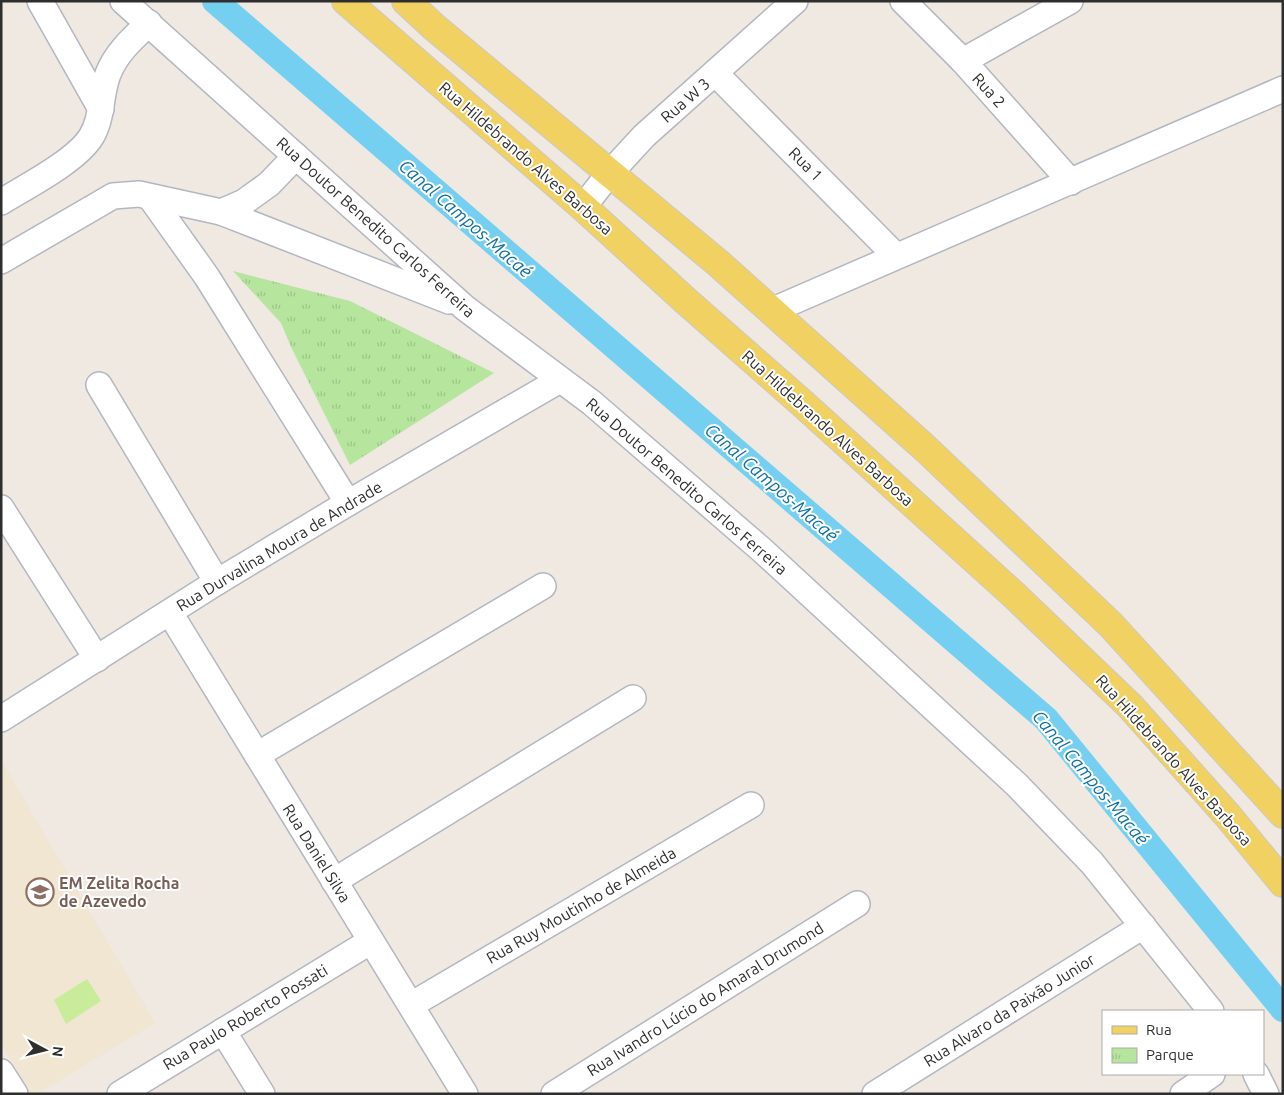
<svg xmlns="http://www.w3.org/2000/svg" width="1284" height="1095" font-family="Ubuntu,sans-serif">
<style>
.education{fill:#f0e6d1}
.park{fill:url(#park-tufts)}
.pitch{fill:#c9ec9a}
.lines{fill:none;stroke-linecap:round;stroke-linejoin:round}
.canal{stroke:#75cff0;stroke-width:26}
.minor-casing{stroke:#b4b7c1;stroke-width:28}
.major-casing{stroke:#c9c9c9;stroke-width:30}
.minor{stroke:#fff;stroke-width:25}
.major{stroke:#f2d163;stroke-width:28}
.labels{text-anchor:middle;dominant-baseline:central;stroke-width:4;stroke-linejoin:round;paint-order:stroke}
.street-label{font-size:16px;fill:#2e2e2e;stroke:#fff}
.education-label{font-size:16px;font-weight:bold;fill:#785e54;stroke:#fff;text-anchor:start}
.water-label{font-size:18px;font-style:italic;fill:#0d6fa3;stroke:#fff}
</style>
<defs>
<pattern id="park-tufts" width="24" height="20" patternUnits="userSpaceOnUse" patternTransform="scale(1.25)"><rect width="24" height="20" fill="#b6e59e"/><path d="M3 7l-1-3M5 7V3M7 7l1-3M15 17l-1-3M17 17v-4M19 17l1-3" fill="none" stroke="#9dc588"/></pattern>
</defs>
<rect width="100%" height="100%" fill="#efe9e1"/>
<polygon class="education" points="1,760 155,1023 37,1094 31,1094 1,1043"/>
<polygon class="park" points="233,271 350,301 494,373 350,465 291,347 281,323"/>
<polygon class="pitch" points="87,979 101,1001 66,1024 54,1000"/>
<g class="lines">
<polyline class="canal" points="215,1 1046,719 1283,1009"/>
<g class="minor-casing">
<g id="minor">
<polyline points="40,1 101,109"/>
<polyline points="123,1 465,308 592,403 763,551 1017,785 1092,863 1211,1011"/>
<polyline points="903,1 963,61 1071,182"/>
<polyline points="963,61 1070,1"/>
<polyline points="715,73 896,256"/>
<polyline points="150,197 207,277 348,503"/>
<path d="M1 202C27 186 76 161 91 137 103 118 100 94 108 74 116 53 133 38 149 23"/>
<polyline points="583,207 609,174 644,136 795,1"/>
<polyline points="221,212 449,301"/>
<polyline points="1,261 113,196 139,194 221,212 244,202 269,184 296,156"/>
<polyline points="771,311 1283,89"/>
<polyline points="99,385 217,582"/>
<polyline points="1,508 97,659"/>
<polyline points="170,613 465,1094"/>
<polyline points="1,719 217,582 348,503 560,380"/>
<polyline points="257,755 543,586"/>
<polyline points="334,881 633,698"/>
<polyline points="411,1005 751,805"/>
<polyline points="223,1031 262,1094"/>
<polyline points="1,1072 15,1094"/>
<polyline points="1256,1074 1266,1094"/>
<polyline points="120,1094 371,941"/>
<polyline points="554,1094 857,904"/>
<polyline points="875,1094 1143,926"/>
<polyline points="1183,1094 1212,1074"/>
</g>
</g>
<g class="major-casing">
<g id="major">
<polyline points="346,1 583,207 687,302 802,403 1014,595 1130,706 1228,816 1283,883"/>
<polyline points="406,1 434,27 718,263 926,449 1111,625 1283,814"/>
</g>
</g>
<use href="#minor" class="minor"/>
<use href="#major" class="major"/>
</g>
<defs>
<g id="school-ring" transform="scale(1.4375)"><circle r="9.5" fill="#fff" stroke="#8d6e63" stroke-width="1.5"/><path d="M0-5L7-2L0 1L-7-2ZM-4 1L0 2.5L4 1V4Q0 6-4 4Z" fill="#8d6e63"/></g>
</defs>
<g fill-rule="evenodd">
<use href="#school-ring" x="40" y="892"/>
</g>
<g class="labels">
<g class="street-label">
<text transform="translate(989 90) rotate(48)">Rua 2</text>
<text transform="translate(685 100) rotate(-41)">Rua W 3</text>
<text transform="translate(526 158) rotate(41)">Rua Hildebrando Alves Barbosa</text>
<text transform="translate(806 164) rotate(45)">Rua 1</text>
<text transform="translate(376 227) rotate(42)">Rua Doutor Benedito Carlos Ferreira</text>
<text transform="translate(828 428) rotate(42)">Rua Hildebrando Alves Barbosa</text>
<text transform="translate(687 486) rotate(41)">Rua Doutor Benedito Carlos Ferreira</text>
<text transform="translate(279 546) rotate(-31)">Rua Durvalina Moura de Andrade</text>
<text transform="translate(1174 760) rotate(48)">Rua Hildebrando Alves Barbosa</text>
<text transform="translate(317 853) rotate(58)">Rua Daniel Silva</text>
<text transform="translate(581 905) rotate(-30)">Rua Ruy Moutinho de Almeida</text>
<text transform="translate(705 999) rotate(-32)">Rua Ivandro Lúcio do Amaral Drumond</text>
<text transform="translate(1009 1010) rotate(-32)">Rua Alvaro da Paixão Junior</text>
<text transform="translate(245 1017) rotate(-31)">Rua Paulo Roberto Possati</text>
</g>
<g class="education-label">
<text x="59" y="883">EM Zelita Rocha<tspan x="59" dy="18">de Azevedo</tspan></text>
</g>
<g class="water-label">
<text transform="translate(466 218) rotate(41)">Canal Campos-Macaé</text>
<text transform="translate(772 482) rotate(41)">Canal Campos-Macaé</text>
<text transform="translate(1091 777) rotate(50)">Canal Campos-Macaé</text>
</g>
</g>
<rect width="1284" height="1095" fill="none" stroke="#2e2e2e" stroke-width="5"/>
<rect x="1102" y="1010" width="162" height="65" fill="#ffffff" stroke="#ababab"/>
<rect x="1112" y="1026" width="25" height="8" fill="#f2d163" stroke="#ababab"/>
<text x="1146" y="1035" font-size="15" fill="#2e2e2e">Rua</text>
<rect x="1112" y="1048" width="25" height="15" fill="url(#park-tufts)" stroke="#ababab"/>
<text x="1146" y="1060" font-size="15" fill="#2e2e2e">Parque</text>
<g transform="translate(45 1050) rotate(97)" stroke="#ffffff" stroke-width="4" paint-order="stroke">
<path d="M0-4L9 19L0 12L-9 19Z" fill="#2e2e2e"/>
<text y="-8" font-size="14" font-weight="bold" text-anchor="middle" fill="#2e2e2e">N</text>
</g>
</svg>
